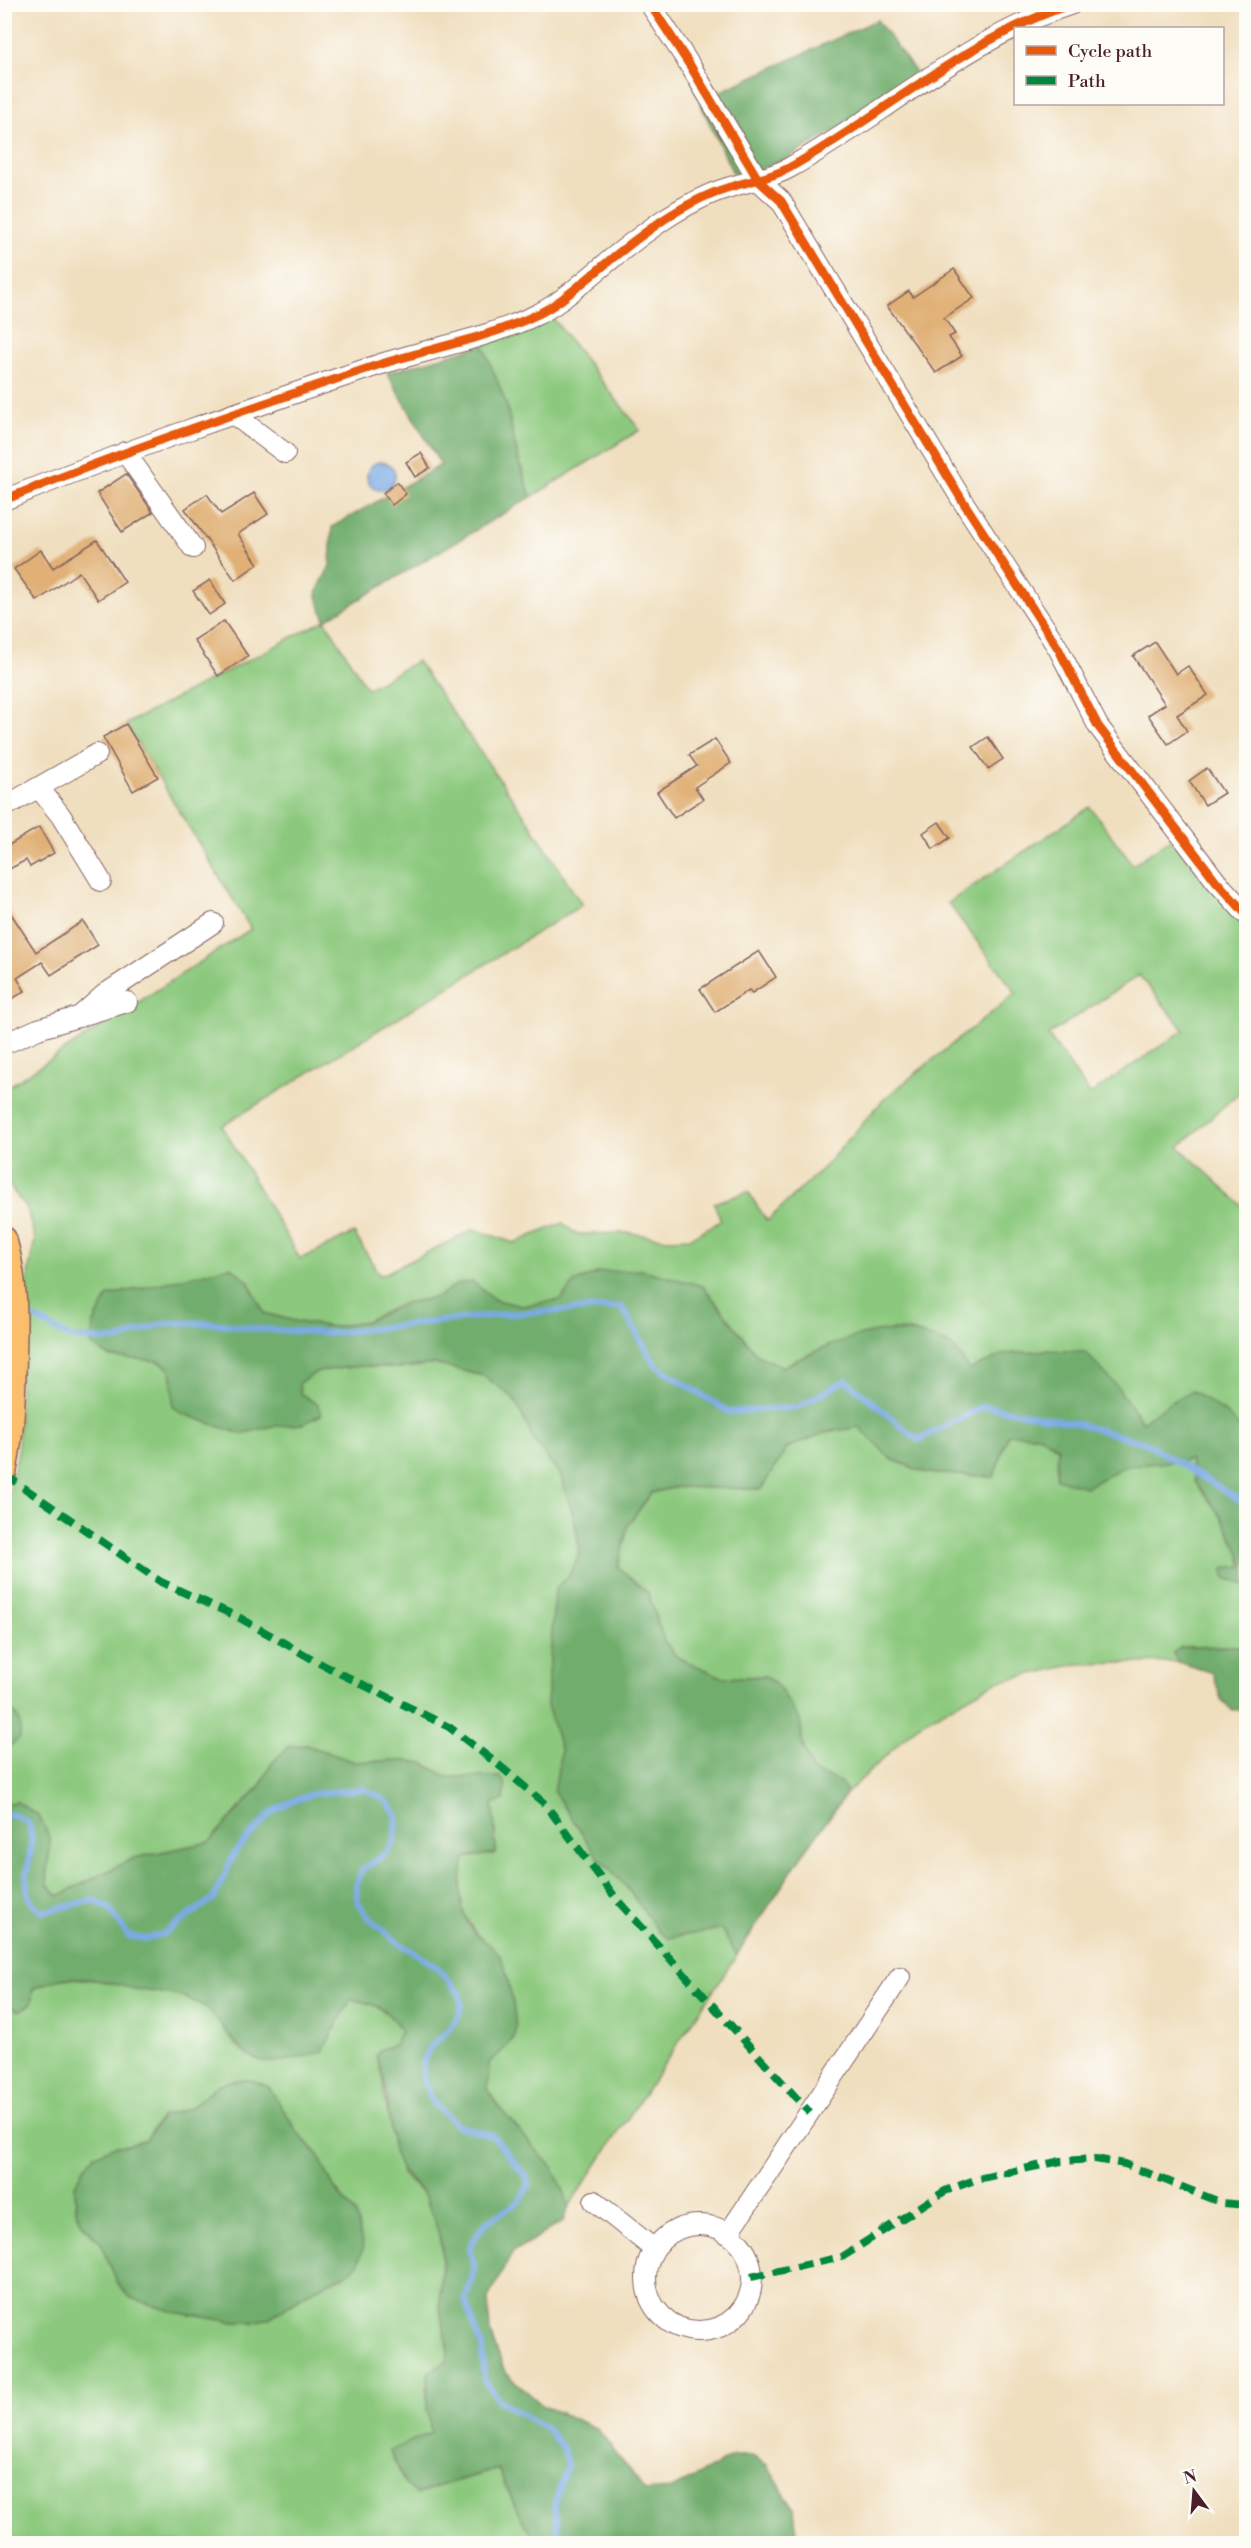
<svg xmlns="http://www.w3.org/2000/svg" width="1251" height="2548" font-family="'Libre Bodoni',serif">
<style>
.green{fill:#8cc97e;stroke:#6b7454;stroke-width:1.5;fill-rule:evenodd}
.forest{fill:#71ad6d;stroke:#5e664c;stroke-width:1.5}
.water{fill:#7baae4;stroke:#626488;stroke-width:1.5}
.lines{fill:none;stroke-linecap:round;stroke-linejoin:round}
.stream{stroke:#7baae4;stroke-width:6}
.building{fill:#e0b076}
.minor-casing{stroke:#84625f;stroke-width:22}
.major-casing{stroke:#84625f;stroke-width:27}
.minor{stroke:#fff;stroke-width:20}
.major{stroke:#fabe6d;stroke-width:24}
.quiet{stroke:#00873e;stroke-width:8;stroke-dasharray:15 8;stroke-linecap:butt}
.cycleway-casing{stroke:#fdfcf7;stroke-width:13}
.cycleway{stroke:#e8590c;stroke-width:9}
</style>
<rect width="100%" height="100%" fill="#fdfcf7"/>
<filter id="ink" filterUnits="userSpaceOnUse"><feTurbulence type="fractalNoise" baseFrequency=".0167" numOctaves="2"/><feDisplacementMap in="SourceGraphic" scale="12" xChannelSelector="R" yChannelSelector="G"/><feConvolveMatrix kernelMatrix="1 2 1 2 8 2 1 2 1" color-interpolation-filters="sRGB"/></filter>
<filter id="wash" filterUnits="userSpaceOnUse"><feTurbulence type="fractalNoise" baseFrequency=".008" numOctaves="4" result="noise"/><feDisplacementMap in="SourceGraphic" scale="24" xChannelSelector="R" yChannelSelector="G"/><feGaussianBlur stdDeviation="1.35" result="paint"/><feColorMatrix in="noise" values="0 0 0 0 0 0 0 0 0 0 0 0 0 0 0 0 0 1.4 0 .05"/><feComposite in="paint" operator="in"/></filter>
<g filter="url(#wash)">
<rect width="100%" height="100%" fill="#f0dfbf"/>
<g class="green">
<polygon points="551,316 640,430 531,497 483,345"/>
<path d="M325 620 367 689 417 661 529 822 582 905 222 1126 300 1259 354 1233 380 1276 474 1229 514 1243 563 1223 576 1234 630 1233 668 1239 690 1238 721 1221 714 1203 748 1192 767 1221 826 1165 885 1098 1016 993 948 903 1090 807 1133 865 1175 836 1246 923V1088L1245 1087 1179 1147 1246 1209V1442L1244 1436 1171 1402 1142 1422 1115 1384 1005 1354 970 1371C955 1360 941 1344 925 1336 888 1316 816 1351 782 1367L757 1355 703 1286 574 1283 560 1300 521 1306 493 1299 473 1282 457 1284 438 1297 405 1303 366 1321 334 1327 298 1322 264 1313 248 1281 231 1267 108 1296 94 1323 110 1357C128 1359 168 1353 172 1377 174 1386 173 1396 173 1406L181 1413 241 1434 272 1426 303 1424 318 1405 300 1393 299 1383 318 1371 362 1366 402 1368 435 1364 484 1376 511 1396 517 1404 534 1441 560 1474 574 1517 579 1547 578 1557 569 1575 555 1589 547 1704 561 1751 555 1792 598 1857 627 1887 668 1938 721 1929 737 1955 569 2206 562 2186 497 2105 488 2090V2064L514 2038 500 1955 474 1931 462 1909 459 1883 465 1858 496 1853 493 1803 504 1800 505 1783 500 1777H447L423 1763 399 1760 355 1762 306 1745 272 1763 260 1786 209 1842 134 1858 58 1896 47 1883 50 1839 17 1802 5 1804 4 1749 20 1721 5 1701 4 1517 18 1451 23 1301 35 1239 27 1209 5 1180V1089L251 929 126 724ZM1139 975 1184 1030 1090 1094 1048 1035Z"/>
<polygon points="860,1427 891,1459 926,1473 994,1477 1008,1434 1039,1435 1058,1447 1086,1486 1125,1466 1190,1459 1196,1483 1221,1516 1239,1551 1243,1566 1225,1568 1225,1578 1246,1585 1246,1646 1182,1647 1173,1653 1178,1662 1078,1664 996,1682 918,1725 847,1793 840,1782 812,1771 802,1742 801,1722 765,1676 724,1678 677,1657 664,1641 648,1593 618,1568 628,1525 651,1493 677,1487 761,1489 787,1448 826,1432"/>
<path d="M71 1978 103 1981 176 1995 201 2004 215 2016 225 2030 322 2052 351 1999C376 2004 386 2008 401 2030L394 2045 379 2050 376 2056 382 2072 384 2097 402 2174 424 2195 438 2230 442 2253 440 2308 449 2346 447 2360 426 2387 431 2432 390 2452 406 2485 417 2494C443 2483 471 2478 498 2469 510 2494 520 2523 539 2543H5L4 2004 19 2011 31 2004 33 1989 48 1981ZM234 2080H252L269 2087 297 2132 318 2155 334 2188 356 2215 345 2275 314 2289 269 2318 253 2322H235L174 2312 131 2298 118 2284 101 2243 82 2224 76 2210 75 2185 112 2147 129 2145 146 2140 161 2117 190 2108 217 2085Z"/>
</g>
<g class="forest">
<polygon points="877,20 919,77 902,92 784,160 747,174 733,173 700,103 715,94"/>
<polygon points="483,345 507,406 518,460 531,497 325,620 316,593 330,566 332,527 441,465 387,373"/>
<path d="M231 1267 248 1281 264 1313 298 1322 334 1327 367 1321 405 1303 438 1297 457 1284 473 1282 493 1299 521 1306 560 1300 574 1283 599 1272 642 1270 703 1286 757 1355 782 1367C828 1345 881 1318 932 1338 939 1341 949 1343 953 1348 960 1354 964 1363 970 1370L1004 1354 1046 1350 1085 1352 1115 1384 1142 1422 1171 1402 1192 1391C1213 1404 1238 1417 1246 1442V1585L1225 1578 1224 1568 1243 1566 1239 1551 1221 1516 1196 1483 1190 1460 1125 1466 1086 1487 1056 1479 1058 1447 1039 1435 1008 1434 994 1477 926 1473 891 1459 859 1427 826 1432 787 1448 761 1489 677 1487 651 1493 628 1525 618 1567 648 1593 664 1641 677 1657 724 1678 765 1676 779 1687 801 1722 802 1742 812 1771 840 1782 847 1793 800 1858 737 1955 721 1929 668 1938 659 1932 627 1888 598 1857 554 1792 561 1751 547 1705 555 1589 569 1575 578 1557 579 1547 574 1517 560 1474 534 1441 517 1404 511 1396 484 1376 435 1364 402 1368 362 1366 318 1371 299 1383 300 1393 318 1405 321 1415 303 1424 272 1426 241 1434 181 1413 173 1406 172 1375 167 1366 159 1361 110 1357 91 1344 94 1323 108 1296Z"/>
<polygon points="1246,1646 1246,1709 1232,1710 1221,1699 1213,1673 1178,1662 1173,1653 1182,1647"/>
<polygon points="5,1701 20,1721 20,1738 5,1749"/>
<path d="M306 1745 355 1762 399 1760 423 1763 447 1777H500L505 1783 504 1800 493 1803 496 1853 465 1858C459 1883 457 1910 474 1932 481 1940 492 1945 498 1953 506 1964 520 2026 514 2037 508 2047 496 2056 489 2064L488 2090 497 2105 553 2169 562 2186 569 2206 563 2221 513 2252 488 2298 490 2333 505 2372 542 2405 598 2429 645 2491 672 2489 733 2456H752L767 2465 794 2509 798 2543H539C520 2523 510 2494 498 2469 471 2477 443 2483 417 2494L406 2485 390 2451 431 2432 427 2410 428 2373 447 2361C451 2340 441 2327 440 2307 439 2288 444 2270 442 2251 440 2233 433 2216 426 2199 419 2183 401 2177 396 2159 387 2125 389 2088 376 2056L379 2050 394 2045 401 2030C387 2008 376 2004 351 1999L322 2052C300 2057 271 2069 250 2056 230 2044 222 2019 203 2006 184 1993 158 1993 136 1989 114 1985 91 1976 68 1978 55 1979 45 1983 33 1989L31 2004 19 2011 5 2004V1804L17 1802 39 1816 50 1839 47 1883 58 1896 134 1858 209 1842 260 1786 272 1763 289 1746Z"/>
<polygon points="234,2080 252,2080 269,2087 297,2132 318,2155 334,2188 356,2215 363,2248 358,2264 345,2275 314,2289 269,2318 253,2322 235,2322 174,2312 131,2298 118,2284 101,2243 82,2223 76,2211 75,2185 83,2169 95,2155 112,2147 129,2145 146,2140 161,2117 190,2108 217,2085"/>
</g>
<circle class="water" cx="381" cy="476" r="14"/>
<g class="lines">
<g class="stream">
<polyline points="35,1318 71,1338 116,1340 164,1323 213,1323 258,1329 333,1333 506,1314 622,1307 655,1365 729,1412 798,1407 846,1380 918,1440 984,1406 1074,1423 1146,1443 1246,1504"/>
<path d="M4 1815 13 1814 29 1823C30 1829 32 1836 31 1842 30 1867 16 1897 43 1912L93 1900 109 1908 128 1936 146 1939 163 1934 214 1898 235 1852 271 1813 286 1804 312 1794 365 1789 388 1802 397 1816 395 1841 385 1854 362 1870 356 1886 358 1902 367 1916 397 1942 436 1966 459 1992 462 2006 459 2014 450 2029 431 2046 423 2062V2078L432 2102 458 2126 493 2136 527 2178 528 2186 520 2201 485 2223 471 2244 470 2252 475 2268 465 2301 482 2346 484 2380 500 2401 546 2428 563 2448 567 2465 554 2506 559 2537 568 2544"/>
</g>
</g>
<g id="blocks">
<g class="building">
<polygon points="954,269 974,298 944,318 955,334 949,337 962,356 936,373 887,306 909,291 913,297"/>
<polygon points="421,453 430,468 415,477 406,462"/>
<polygon points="126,474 153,512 122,532 97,493"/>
<polygon points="397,482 406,494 392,505 383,493"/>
<polygon points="254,493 268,514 238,534 258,564 235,580 185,509 207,494 221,514"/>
<polygon points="97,540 125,582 98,600 79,572 37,601 14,569 41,550 53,568"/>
<polygon points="210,580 225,604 209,615 193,591"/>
<polygon points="224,621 248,656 218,676 194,640"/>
<polygon points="1155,642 1176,674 1188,666 1208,695 1177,715 1187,731 1168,744 1148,715 1165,704 1133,656"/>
<polygon points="126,724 158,777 133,791 103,737"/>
<polygon points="988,737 1003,759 988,769 973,747"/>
<polygon points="715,739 731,763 695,787 703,799 674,818 657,792 697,766 689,755"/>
<polygon points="1207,768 1224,793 1205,805 1189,781"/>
<polygon points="939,822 950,838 933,849 923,833"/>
<polygon points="39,827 54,853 30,867 26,860 4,872 4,848"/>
<polygon points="4,903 36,952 83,921 98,945 51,975 42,962 17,978 25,991 4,1004"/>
<polygon points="759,951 776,977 752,993 749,990 715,1012 700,989"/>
</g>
</g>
</g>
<g filter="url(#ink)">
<use href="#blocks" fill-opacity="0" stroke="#84625f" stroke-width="1.5"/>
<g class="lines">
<g class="minor-casing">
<g id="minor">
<polyline points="650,4 691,67 759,181 781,201 962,500 1058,648 1098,726 1216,881 1246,914"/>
<polyline points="233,414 285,453"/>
<polyline points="125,452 193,548"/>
<path d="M4 500C126 450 250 408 375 366 427 349 485 339 534 316 558 305 577 287 597 271 618 253 640 236 663 220 683 207 704 195 727 188 748 181 769 179 789 168 884 115 967 38 1072 4"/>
<polyline points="39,788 61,816 101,881"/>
<polyline points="4,807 97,754"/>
<polyline points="79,1017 105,994 213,923"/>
<polyline points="4,1044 38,1029 127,1002"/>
<polyline points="594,2201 654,2249"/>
<circle cx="699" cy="2278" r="53"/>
<polyline points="728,2234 900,1977"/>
</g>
</g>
<g class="major-casing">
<path id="major" d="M4 1239C16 1278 15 1318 14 1358 13 1399 12 1432 4 1473"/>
</g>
<use href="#minor" class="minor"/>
<use href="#major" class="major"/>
<g class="quiet">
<polyline points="4,1474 161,1582 240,1618 323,1665 449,1727 500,1766 545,1804 618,1901 810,2113"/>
<polyline points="751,2277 842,2257 945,2191 977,2179 1061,2161 1095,2159 1125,2164 1222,2203 1246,2205"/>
</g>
<g class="cycleway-casing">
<g id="cycleway">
<polyline points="650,4 691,67 759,181 781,201 962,500 1058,648 1098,726 1216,881 1246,914"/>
<path d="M4 500C126 450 250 408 375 366 427 349 485 339 534 316 558 305 577 287 597 271 618 253 640 236 663 220 683 207 704 195 727 188 748 181 769 179 789 168 884 115 967 38 1072 4"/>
</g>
</g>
<use href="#cycleway" class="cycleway"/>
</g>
</g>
<rect width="1251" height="2548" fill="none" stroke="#fdfcf7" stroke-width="24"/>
<rect x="1014" y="27" width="210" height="78" fill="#fdfcf7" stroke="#b5a4a5" stroke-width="1.5"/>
<rect x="1026" y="46" width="30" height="9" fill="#e8590c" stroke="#b5a4a5" stroke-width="1.5"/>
<text x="1068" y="57" font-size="18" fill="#4a1f2b">Cycle path</text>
<rect x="1026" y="76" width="30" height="9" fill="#00873e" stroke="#b5a4a5" stroke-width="1.5"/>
<text x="1068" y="87" font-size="18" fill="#4a1f2b">Path</text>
<g transform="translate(1194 2491) rotate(344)" stroke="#fdfcf7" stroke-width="4.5" paint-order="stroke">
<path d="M0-4.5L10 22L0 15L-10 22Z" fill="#4a1f2b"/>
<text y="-9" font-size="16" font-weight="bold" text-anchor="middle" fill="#4a1f2b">N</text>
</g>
</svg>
